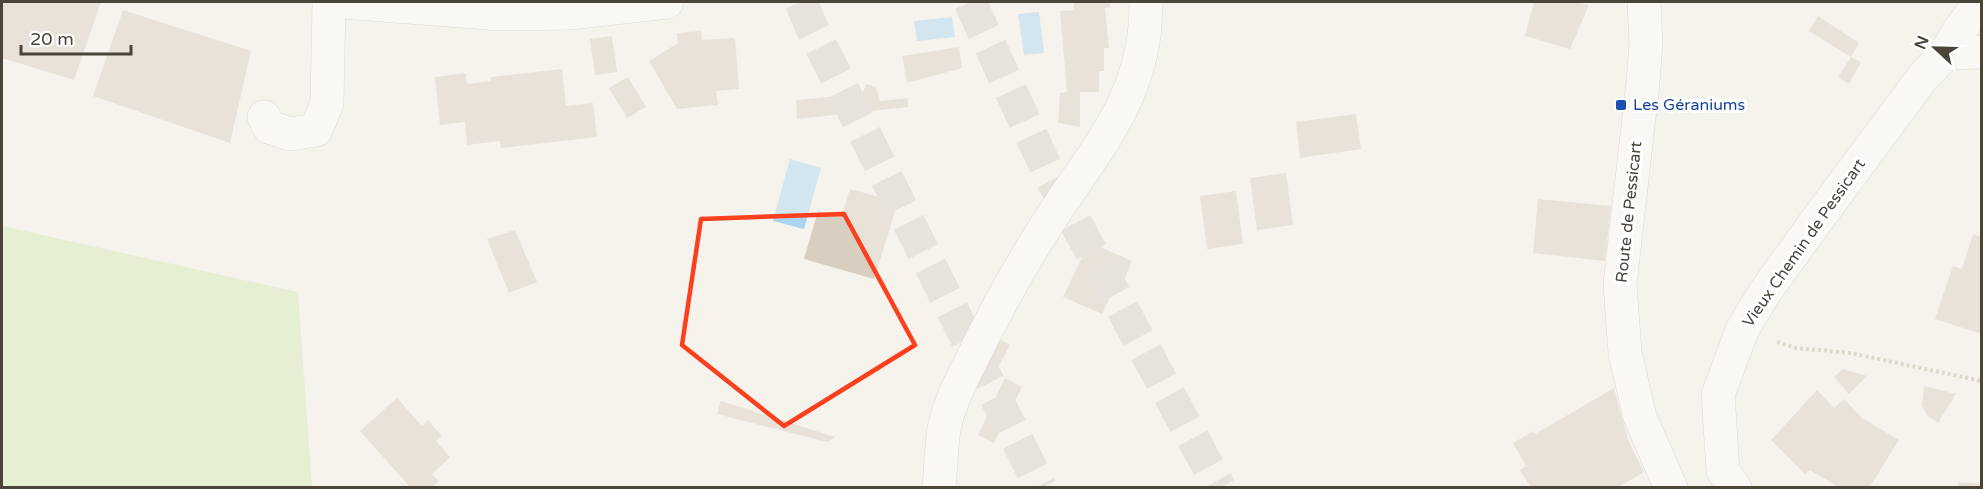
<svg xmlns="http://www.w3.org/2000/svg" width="1983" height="489" font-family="'Varela Round',sans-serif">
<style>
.green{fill:#d2eab5}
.water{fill:#a9d4f2}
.building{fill:#d8cfc1}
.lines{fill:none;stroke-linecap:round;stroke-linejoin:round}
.highway-tunnel{stroke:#d4d0c8;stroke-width:33;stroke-dasharray:33 16;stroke-linecap:butt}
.minor-casing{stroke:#c2bbae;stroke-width:34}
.path{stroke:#c4b79f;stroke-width:4;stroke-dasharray:3 3;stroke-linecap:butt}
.minor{stroke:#fff;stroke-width:33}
.marked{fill:none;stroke:#fc3f1d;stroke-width:4.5;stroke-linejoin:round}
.transit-dot{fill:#1a4fb4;stroke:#fff;stroke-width:2}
.labels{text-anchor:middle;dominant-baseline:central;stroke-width:6;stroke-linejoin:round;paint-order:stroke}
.transit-label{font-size:16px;fill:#164399;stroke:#fff;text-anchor:start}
.street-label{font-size:16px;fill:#4b4439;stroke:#fff}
</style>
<rect width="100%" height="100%" fill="#f6f3ec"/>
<polygon class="green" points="2,226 298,292 312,487 2,487"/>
<g class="water">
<polygon points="1039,12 1044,53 1024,55 1018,14"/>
<polygon points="952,17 955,37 917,41 914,21"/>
<polygon points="790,159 821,168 804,229 773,221"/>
</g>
<g class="building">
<polygon points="2,2 101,2 74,80 2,58"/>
<polygon points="1074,2 1110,2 1110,7 1105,8 1109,48 1104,48 1104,71 1099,71 1099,92 1080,92 1080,127 1058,123 1060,93 1067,92 1060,11 1074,10"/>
<polygon points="1534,2 1576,2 1589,5 1570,49 1525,36"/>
<polygon points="123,10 251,51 230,143 93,96"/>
<polygon points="1818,16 1859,43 1851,57 1809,31"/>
<polygon points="701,31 702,40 735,38 739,89 716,91 718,105 677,109 649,61 678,43 677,33"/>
<polygon points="612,36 617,72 595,75 590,39"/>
<polygon points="959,47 962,68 907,83 902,56"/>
<polygon points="1851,57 1861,62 1849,84 1838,77"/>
<polygon points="562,69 566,106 593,103 597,137 501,148 500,141 467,145 465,122 440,125 435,77 466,73 467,84 491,81 491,77"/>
<polygon points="628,77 646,107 627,118 609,88"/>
<polygon points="866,84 876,87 880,101 908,98 908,107 797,119 796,100 862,94"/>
<polygon points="1356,114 1361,149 1300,158 1296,122"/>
<polygon points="1286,173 1293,225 1257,230 1250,178"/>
<polygon points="850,189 898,202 874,279 804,259 818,211 841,217"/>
<polygon points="1236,191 1243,244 1207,249 1200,196"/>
<polygon points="1538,199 1611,206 1605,261 1533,253"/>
<polygon points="515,230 537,282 509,293 487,239"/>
<polygon points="1973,234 1982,237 1982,334 1935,319 1953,266 1962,269"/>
<polygon points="1089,242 1132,261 1121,287 1116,284 1102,314 1063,297"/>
<polygon points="999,339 1010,345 998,368 988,363"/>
<polygon points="1843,369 1867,376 1849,394 1834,377"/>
<polygon points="1005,378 1022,387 994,443 978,435"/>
<polygon points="1924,386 1956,394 1938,423 1927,415 1922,405"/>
<polygon points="1614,388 1628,440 1644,472 1617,488 1531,488 1520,470 1526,466 1513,443 1533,431 1535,434"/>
<polygon points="1817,390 1834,408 1844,399 1862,418 1899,440 1869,488 1840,488 1810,470 1805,474 1771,440"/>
<polygon points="397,398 422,426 428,420 442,436 436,441 450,457 432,474 439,481 431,488 411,488 360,431"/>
<polygon points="721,401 835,437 827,442 717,414"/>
<polygon points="1958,482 1982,484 1982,488 1958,488"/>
</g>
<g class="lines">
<g class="highway-tunnel">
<polyline points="801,2 812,28 1041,488"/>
<polyline points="970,2 1050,176 1220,488"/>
</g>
<g class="minor-casing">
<g id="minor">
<polyline points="343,2 500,14 570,13 667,2"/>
<polyline points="1644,2 1646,43 1643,82 1620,284 1625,353 1640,417 1671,488"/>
<polyline points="1946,53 1956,35 1980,2"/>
<polyline points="264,117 269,127 290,134 316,130 327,103 329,2"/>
<path d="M939 488C941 467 941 444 945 424 950 403 961 380 971 361 993 315 1017 272 1044 229 1092 152 1147 100 1146 2"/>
<polyline points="1735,488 1723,471 1718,395 1742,330 1765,292 1817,220 1923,77 1946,53 1982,52"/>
</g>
</g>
<polyline class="path" points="1777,342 1796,348 1850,353 1982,381"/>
<use href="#minor" class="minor"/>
</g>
<path d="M0 0H1983V489H0ZM844 214 915 345 784 426 682 345 701 219Z" fill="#f6f3ec" fill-opacity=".55" fill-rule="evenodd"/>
<path class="marked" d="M844 214 915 345 784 426 682 345 701 219Z"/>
<rect class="transit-dot" x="1615" y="99" width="12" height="12" rx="3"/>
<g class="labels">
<g class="transit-label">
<text x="1633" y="105">Les Géraniums</text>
</g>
<g class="street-label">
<text transform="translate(1629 212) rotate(-84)">Route de Pessicart</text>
<text transform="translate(1804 243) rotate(-55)">Vieux Chemin de Pessicart</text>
</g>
</g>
<rect width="1983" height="489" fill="none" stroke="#4b4439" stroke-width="6"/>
<g transform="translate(1935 48) rotate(292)" stroke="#ffffff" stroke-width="4.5" paint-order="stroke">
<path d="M0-4.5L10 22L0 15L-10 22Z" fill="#4b4439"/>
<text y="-9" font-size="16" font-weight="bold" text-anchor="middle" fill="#4b4439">N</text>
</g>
<path d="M21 45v9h110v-9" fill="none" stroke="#4b4439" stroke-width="3"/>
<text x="30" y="45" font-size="18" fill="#4b4439" stroke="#ffffff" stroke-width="4.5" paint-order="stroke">20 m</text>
</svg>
